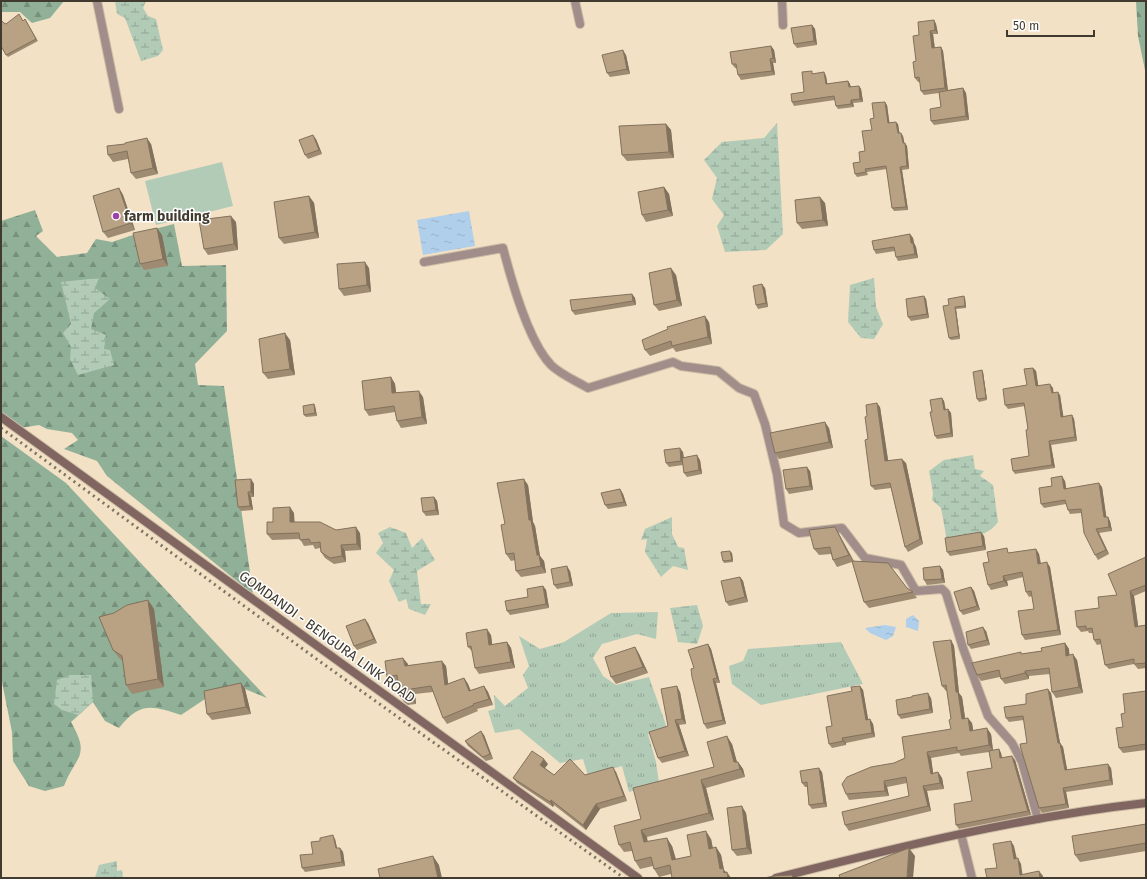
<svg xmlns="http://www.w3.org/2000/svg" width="1147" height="879" font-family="'Fira Sans',sans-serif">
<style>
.grass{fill:url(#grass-tufts)}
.forest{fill:url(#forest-firs)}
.wetland{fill:url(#wetland-marsh)}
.park{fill:#b2cbb7}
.water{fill:url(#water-ripples)}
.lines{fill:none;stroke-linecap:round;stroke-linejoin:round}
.street-casing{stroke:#cbbca4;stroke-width:10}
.secondary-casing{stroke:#cbbca4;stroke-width:10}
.street{stroke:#a18e8b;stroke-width:8}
.secondary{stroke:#806561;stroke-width:8}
.rail{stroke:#7d7362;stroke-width:3;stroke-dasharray:2 4;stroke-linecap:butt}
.wall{fill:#9f8b71}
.shaded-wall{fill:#82715c}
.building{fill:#b9a283;stroke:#82715c}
.poi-dot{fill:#9e40a9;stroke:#fff;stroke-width:1.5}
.labels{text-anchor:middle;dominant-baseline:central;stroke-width:3;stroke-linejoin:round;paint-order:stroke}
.poi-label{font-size:14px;font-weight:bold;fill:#413a2f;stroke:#fff;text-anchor:start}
.street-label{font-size:14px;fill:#413a2f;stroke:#fff}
</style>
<defs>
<pattern id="grass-tufts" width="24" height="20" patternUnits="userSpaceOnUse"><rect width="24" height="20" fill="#b2cbb7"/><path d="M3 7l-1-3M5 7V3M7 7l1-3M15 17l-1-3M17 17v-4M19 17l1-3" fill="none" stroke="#92a695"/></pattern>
<pattern id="forest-firs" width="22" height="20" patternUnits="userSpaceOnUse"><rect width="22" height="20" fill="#90b097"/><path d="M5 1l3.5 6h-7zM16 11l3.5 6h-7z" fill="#77907c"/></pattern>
<pattern id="wetland-marsh" width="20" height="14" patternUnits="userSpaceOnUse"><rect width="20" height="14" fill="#b2cbb7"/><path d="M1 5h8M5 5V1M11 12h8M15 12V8" fill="none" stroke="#92a695"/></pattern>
<pattern id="water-ripples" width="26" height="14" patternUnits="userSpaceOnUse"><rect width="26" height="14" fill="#b0cfea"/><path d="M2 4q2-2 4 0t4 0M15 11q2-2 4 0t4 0" fill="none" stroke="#99b2c9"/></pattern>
</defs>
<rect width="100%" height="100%" fill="#f2e1c5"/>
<g class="grass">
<polygon points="658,612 656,639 637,634 602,644 593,658 603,676 616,685 649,677 667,728 648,734 656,762 659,783 629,792 622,766 588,776 583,759 560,763 519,729 495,733 488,711 495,709 494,695 505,706 528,688 523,675 529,666 519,636 540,649 564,642 611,613"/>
<polygon points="841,642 863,684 761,705 732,684 729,666 743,661 748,649"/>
</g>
<g class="forest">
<polygon points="1,1 64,1 50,18 32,23 20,12 1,12"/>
<polygon points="1136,1 1146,1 1146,75 1138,36"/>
<polygon points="35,210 43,231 36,236 57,257 87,253 96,239 112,242 139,233 174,224 182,266 226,265 227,331 195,364 198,385 224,386 253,594 107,476 97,461 64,449 78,440 72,433 47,429 39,425 20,428 1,413 1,221"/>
<path d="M1 436 66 483 267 698 245 689 208 697 181 715C151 705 140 702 119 728L105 721 93 702 71 722C91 757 76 755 64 786L45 791 29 786 13 761 12 732 1 677Z"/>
</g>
<g class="wetland">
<polygon points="115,1 146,1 143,8 148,16 156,19 163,50 158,56 141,61 125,18 117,14"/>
<polygon points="777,123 783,234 766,250 725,252 717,226 724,215 712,199 717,178 704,160 722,142 764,138"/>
<polygon points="99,278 95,288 110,299 94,313 91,329 106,335 104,349 110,350 114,365 78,375 70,359 71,347 63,333 71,324 61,282"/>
<polygon points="874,278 876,307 883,324 874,339 861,338 848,322 850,285"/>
<path d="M973 455 975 469 984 471 980 476 993 485 998 522C987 538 965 538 947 541L941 508 932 500 933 493 929 471 944 460Z"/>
<polygon points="672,517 672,534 678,547 684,548 688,570 673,566 661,577 645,552 647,539 641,540 645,529"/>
<polygon points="390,527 406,533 412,548 422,538 435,560 417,571 421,604 431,604 425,615 409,609 406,599 399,602 389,581 394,570 376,553 383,543 378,533"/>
<polygon points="697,605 703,626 697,644 678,642 670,608"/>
<polygon points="70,675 91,675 93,702 78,715 62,710 54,704 57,680"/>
<polygon points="117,861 117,871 122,870 123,878 95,878 99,865"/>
</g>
<polygon class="park" points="222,162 233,206 156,225 145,181"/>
<g class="water">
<polygon points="469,211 475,246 423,255 417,220"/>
<polygon points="913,615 919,621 918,631 906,627 906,619"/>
<polygon points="885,625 896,627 893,636 886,640 870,633 865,628"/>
</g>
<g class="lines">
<g class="street-casing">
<g id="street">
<polyline points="97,1 119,109"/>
<polyline points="575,1 580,24"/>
<polyline points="782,1 783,25"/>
<path d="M424 262 503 248C511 279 529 342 551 365 560 374 576 381 588 388L673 362 681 366 718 371 739 388 754 394 765 424 777 474 784 524 799 533 842 528 865 558 901 565 916 591 942 589 946 593 963 648 988 716 1012 743 1022 762 1038 819"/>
<polyline points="961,834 972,878"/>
</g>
</g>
<g class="secondary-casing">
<g id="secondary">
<polyline points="1,417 638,878"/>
<path d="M776 878C898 847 1021 817 1146 803"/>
</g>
</g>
<use href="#street" class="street"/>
<use href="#secondary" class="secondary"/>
<polyline class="rail" points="1,428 322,663 624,878"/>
</g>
<g class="wall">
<polygon points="25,19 38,41 8,57 6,55 4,23 6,24 23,21"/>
<polygon points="934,20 936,24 938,34 933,34 935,48 941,47 943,51 948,90 963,88 966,93 969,120 934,125 931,121 941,107 939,93 924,95 921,91 920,82 918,82 915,78 919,35"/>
<polygon points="812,25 815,29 817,45 797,48 794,44"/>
<polygon points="771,46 774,50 776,63 773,63 775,75 741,80 738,75 737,68 735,68 732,64"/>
<polygon points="626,55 630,74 610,77 607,73"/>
<polygon points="824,72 826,76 827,84 848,81 850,84 851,87 859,86 861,89 863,102 853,103 854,107 838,109 836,106 835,100 794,106 792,102 804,92 813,74"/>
<polygon points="887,105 889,123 898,124 899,133 903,136 904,143 907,146 909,169 902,170 908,210 894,211 892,208 887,169 867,172 868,175 857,177 855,174 865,151 872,130 874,118"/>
<polygon points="666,124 671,130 674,158 627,161 622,155"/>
<polygon points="316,139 322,154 308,159 305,155"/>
<polygon points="151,144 158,174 136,179 131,173 128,159 113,162 108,155"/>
<polygon points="664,187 669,194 673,216 646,222 642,215"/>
<polygon points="119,188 123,195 135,230 108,238 103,232"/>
<polygon points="309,196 314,203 319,238 284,244 279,238"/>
<polygon points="825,203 828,226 802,229 797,223"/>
<polygon points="236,222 238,250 208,255 204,249"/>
<polygon points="910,234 913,238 914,243 916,247 918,258 898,261 896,257 895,251 876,254 874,250"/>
<polygon points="162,235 168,266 144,270 140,264"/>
<polygon points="369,268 371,292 344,296 339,289"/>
<polygon points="676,275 682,306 659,311 654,305"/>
<polygon points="765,288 768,307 758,309 756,305"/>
<polygon points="632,294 635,298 636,305 575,315 572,311"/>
<polygon points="924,296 926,299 929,318 911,321 908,317"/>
<polygon points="965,298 966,308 956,309 960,339 951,340 949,338 949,305"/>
<polygon points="709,322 712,344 676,352 673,348 650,356 645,350"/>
<polygon points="290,340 295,375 268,379 263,373"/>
<polygon points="1033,368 1036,371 1038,386 1053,388 1053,393 1060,395 1063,417 1072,415 1074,419 1077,441 1051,445 1055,468 1015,474 1013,471 1029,456 1028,429 1025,406 1008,409 1005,405 1027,385"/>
<polygon points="982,370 983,372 987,400 979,402 977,399"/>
<polygon points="391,377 395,384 396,393 423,397 427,424 401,428 397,421 395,412 369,416 365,410"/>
<polygon points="942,398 944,401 946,410 948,409 951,413 953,437 937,439 935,436 932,412"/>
<polygon points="314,404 315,406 317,416 306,417 304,415"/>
<polygon points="880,407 888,461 906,463 923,544 908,552 905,547 891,488 875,490 871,486 867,416"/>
<polygon points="829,428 833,448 779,459 775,453"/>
<polygon points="683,452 684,458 700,460 702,474 687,477 684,473 683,465 669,467 666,463"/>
<polygon points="810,471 813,490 789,494 786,489"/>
<polygon points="251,479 254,484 254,497 251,497 253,510 241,511 238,507"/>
<polygon points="1065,481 1066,489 1102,487 1106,517 1110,521 1112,531 1099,533 1109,554 1098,560 1095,555 1081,513 1070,514 1068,510 1066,504 1044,508 1041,504 1052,486"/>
<polygon points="528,485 533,522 535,526 540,556 544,561 546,573 521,577 516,571 515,560 511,561 506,554 505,524"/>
<polygon points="620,489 623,494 627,506 608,509 605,505"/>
<polygon points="434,497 437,501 439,515 426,516 423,512"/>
<polygon points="294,513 294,522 336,530 360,533 361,550 345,551 346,562 334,564 325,558 321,552 320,548 315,549 313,545 304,546 300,539 272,540 267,534 273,522"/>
<polygon points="835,527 839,534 854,561 907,588 913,592 917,598 869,608 864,602 852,562 837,567 833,560 831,554 819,555 814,549"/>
<polygon points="984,536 986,550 950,556 947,552"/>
<polygon points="1036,549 1039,554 1041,563 1050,567 1061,635 1025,640 1022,635 1034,609 1032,596 1029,597 1026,592 1023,577 1007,581 1008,586 991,590 988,585 989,562 1011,553"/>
<polygon points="732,553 733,562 724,563 723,561"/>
<polygon points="1146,557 1146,591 1134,596 1138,626 1146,625 1146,668 1138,669 1134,664 1109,669 1105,665 1101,644 1097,645 1094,640 1093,633 1089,633 1088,631 1081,632 1077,627 1117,595"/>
<polygon points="940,566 943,570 945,583 927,585 924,580"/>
<polygon points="570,571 573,586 557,589 554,585"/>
<polygon points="740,577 743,581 748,602 729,606 726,602"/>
<polygon points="543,586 546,590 549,608 510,615 507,611 528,597"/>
<polygon points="971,587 974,591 980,610 963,615 960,611"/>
<polygon points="148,600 154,609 164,687 132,694 126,685 123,661 119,658 113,650 114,613"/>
<polygon points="368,623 377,643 357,650 354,646"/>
<polygon points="986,631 990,645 971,649 968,645"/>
<polygon points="491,635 492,645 507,642 511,648 515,668 479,674 475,668 473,652 468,647"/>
<polygon points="951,640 954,646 959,693 962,697 965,718 972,723 973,730 991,734 993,750 999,749 1001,753 1002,758 1015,760 1031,815 959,829 956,825 992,768 989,752 961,756 959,753 931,758 933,773 938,772 942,778 944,789 927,791 931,811 849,831 845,825 909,796 907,783 887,787 889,796 849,800 846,794 894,763 905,758 951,729 951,719 947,691 946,691 942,686"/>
<polygon points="1065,643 1069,649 1069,655 1077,660 1083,693 1056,698 1052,692 1050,674 1029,676 1029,679 1005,684 1001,679 1000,677 981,681 977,675 1022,654 1042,651"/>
<polygon points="708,644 711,649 720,683 716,683 726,724 707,729 704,724 694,668"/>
<polygon points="635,647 639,654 648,673 616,684 611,677"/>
<polygon points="408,664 408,665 446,666 448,684 464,678 468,684 471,691 484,686 488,692 493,705 477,709 478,711 447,724 443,718 433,692 415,694 416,704 408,705 404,702 400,696 398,681 391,682 387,677"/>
<polygon points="241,683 245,689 251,714 212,720 207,714"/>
<polygon points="860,686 863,690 868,720 870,719 873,724 875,737 846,743 846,745 832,748 829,744 832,726 852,691"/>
<polygon points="1146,691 1146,750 1123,753 1119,748 1125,713"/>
<polygon points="680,692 686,724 679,725 689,756 662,763 658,758 668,726"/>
<polygon points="1051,693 1060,743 1063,747 1067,770 1111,768 1113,785 1066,792 1069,808 1042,813 1039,808 1024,720 1009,722 1006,718 1026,704"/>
<polygon points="912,697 931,698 933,713 901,719 898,715"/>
<polygon points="484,735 493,759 486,761 468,746 465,741"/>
<polygon points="732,744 737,762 738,762 743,769 745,777 706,788 714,820 647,837 647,841 672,846 676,859 691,856 711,839 713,848 716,847 721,855 724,870 726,872 671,874 659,877 654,869 653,866 640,869 635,861 632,851 624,852 619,845 641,819 714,767"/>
<polygon points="548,764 545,768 554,775 585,775 616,772 627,801 600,809 586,830 554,805 553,807 517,783 513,778"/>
<polygon points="822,772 827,807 812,809 809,805 807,787 805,787 802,783"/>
<polygon points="746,813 752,854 737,856 732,850"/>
<polygon points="1146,824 1146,851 1080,862 1075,855"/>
<polygon points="335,839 337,848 340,848 343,852 345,866 305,872 302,868 313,854"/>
</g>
<g class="shaded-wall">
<polygon points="934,20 936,24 938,34 935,30"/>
<polygon points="812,25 815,29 817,45 814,41"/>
<polygon points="930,31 933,34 935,52 932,48"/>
<polygon points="771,46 774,50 776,63 773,58"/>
<polygon points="941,47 943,51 948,92 945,88"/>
<polygon points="623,50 626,55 630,74 627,69"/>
<polygon points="770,59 773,63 775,75 772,71"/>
<polygon points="824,72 826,76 828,87 826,84"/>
<polygon points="848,81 850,84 851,91 849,87"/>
<polygon points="859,86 861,89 863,102 860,99"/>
<polygon points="963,88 966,93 969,120 966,116"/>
<polygon points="851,100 853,103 854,107 851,104"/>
<polygon points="885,102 887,105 890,126 888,123"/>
<polygon points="896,122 898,124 900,136 898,133"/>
<polygon points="666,124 671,130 674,158 669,152"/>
<polygon points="901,133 903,136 905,146 903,143"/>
<polygon points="313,135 316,139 322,154 319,150"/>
<polygon points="147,138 151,144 158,174 153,168"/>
<polygon points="905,143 907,146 909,169 907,166"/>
<polygon points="900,167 902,170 908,210 906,207"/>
<polygon points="664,187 669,194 673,216 668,210"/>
<polygon points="119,188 123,195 135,230 131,223"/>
<polygon points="309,196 314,203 319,238 315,232"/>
<polygon points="820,197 825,203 828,226 823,220"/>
<polygon points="231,216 236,222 238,250 234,244"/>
<polygon points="157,228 162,235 168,266 163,259"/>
<polygon points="910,234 913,238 914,243 916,247 918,258 915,254 911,243"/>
<polygon points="365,262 369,268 371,292 367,285"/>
<polygon points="671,268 676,275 682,306 677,300"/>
<polygon points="762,284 765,288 768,307 766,303"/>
<polygon points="632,294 635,298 636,305 633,301"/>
<polygon points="924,296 926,299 929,318 927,314"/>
<polygon points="964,296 965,298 966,308 965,306"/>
<polygon points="955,307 956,309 960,339 959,336"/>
<polygon points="705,316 709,322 712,344 708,337"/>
<polygon points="285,333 290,340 295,375 290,369"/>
<polygon points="1033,368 1036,371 1039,390 1036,386"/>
<polygon points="982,370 983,372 987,400 986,398"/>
<polygon points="391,377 395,384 397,400 392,393"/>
<polygon points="1050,384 1053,388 1054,396 1052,393"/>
<polygon points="419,391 423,397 427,424 422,417"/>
<polygon points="1058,392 1060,395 1064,420 1061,417"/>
<polygon points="942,398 944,401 946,414 944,410"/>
<polygon points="877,403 880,407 889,466 885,461"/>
<polygon points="314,404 315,406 317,416 315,413"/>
<polygon points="948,409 951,413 953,437 951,433"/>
<polygon points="1072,415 1074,419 1077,441 1075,437"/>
<polygon points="825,422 829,428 833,448 829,442"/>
<polygon points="1049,441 1051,445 1055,468 1052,465"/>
<polygon points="680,448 683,452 684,465 681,461"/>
<polygon points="697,455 700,460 702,474 699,470"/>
<polygon points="902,459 906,463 923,544 920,539"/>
<polygon points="807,467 810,471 813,490 810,486"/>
<polygon points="1062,476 1065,481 1067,493 1064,489"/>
<polygon points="251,479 254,484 254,497 251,492"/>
<polygon points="524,479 528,485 533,522 535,526 540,556 544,561 546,573 541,566 537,555 529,520"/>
<polygon points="1099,483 1102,487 1107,521 1104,517"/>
<polygon points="620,489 623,494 627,506 624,502"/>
<polygon points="248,492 251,497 253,510 250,506"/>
<polygon points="434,497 437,501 439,515 436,510"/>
<polygon points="290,507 294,513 295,528 290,522"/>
<polygon points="1108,517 1110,521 1112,531 1109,527"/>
<polygon points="356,527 360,533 361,550 357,544"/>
<polygon points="835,527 839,534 854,562 849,555"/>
<polygon points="1096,529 1099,533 1109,554 1106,550"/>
<polygon points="981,532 984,536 986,550 983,546"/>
<polygon points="341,545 345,551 346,562 342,556"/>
<polygon points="1036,549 1039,554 1041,569 1038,564"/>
<polygon points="730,551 732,553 733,562 732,560"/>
<polygon points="1047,562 1050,567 1061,635 1058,630"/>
<polygon points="567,566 570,571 573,586 570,582"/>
<polygon points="940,566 943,570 945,583 942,579"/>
<polygon points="1003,576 1007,581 1008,586 1004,581"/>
<polygon points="740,577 743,581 748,602 745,597"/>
<polygon points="543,586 546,590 549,608 546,604"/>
<polygon points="971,587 974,591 980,610 977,606"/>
<polygon points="1130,591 1134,596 1139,632 1135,627"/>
<polygon points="148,600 154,609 164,687 158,679"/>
<polygon points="365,619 368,623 377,643 374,639"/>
<polygon points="983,627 986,631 990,645 987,640"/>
<polygon points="487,629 491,635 493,651 489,645"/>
<polygon points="951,640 954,646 959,693 962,697 966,724 962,719 956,692"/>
<polygon points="507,642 511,648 515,668 511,662"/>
<polygon points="1065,643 1069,649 1070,662 1066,656"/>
<polygon points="708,644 711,649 720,683 717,678"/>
<polygon points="635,647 639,654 648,673 643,667"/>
<polygon points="1073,654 1077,660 1083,693 1079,687"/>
<polygon points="403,658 408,664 409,672 405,666"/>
<polygon points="442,661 446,666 449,691 445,685"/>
<polygon points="1025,671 1029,676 1029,679 1025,673"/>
<polygon points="464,678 468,684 473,697 469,691"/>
<polygon points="713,679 716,683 726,724 723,720"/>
<polygon points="241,683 245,689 251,714 246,707"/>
<polygon points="484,686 488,692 493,705 489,699"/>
<polygon points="677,686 680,692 686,724 682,719"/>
<polygon points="860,686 863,690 869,724 866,720"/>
<polygon points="411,689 415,694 416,704 412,698"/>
<polygon points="1048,689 1051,693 1060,743 1063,747 1068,774 1065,770 1058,743"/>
<polygon points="928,693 931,698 933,713 930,709"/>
<polygon points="968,718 972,723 974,736 970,731"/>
<polygon points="870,719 873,724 875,737 872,733"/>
<polygon points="675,720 679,725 689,756 685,751"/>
<polygon points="987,728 991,734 993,751 989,745"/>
<polygon points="481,731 484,735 493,759 490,754"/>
<polygon points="727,736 732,744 739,770 734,762"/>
<polygon points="842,738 846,743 846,745 843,741"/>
<polygon points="999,749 1001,753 1003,762 1000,758"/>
<polygon points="927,752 931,758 934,779 931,774"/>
<polygon points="1012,756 1015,760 1031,815 1028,811"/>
<polygon points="544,759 548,764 543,770 540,765"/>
<polygon points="738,762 743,769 745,777 740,769"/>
<polygon points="1108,764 1111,768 1113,785 1110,780"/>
<polygon points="613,767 616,772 627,801 624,796"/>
<polygon points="819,768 822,772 827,807 824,803"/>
<polygon points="938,772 942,778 944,789 940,783"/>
<polygon points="701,780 706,788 714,820 709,813"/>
<polygon points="884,781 887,787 889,796 885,791"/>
<polygon points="923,786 927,791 931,811 928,806"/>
<polygon points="1063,788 1066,792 1069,808 1066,804"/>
<polygon points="551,800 554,805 553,807 550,802"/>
<polygon points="596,804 600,809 586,830 583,825"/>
<polygon points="742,806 746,813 752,854 747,848"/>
<polygon points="641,830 647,837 649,850 644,842"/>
<polygon points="706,831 711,839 714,856 709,849"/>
<polygon points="333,835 335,839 338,852 336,848"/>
<polygon points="667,838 672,846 678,868 672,860"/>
<polygon points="1011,841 1014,846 1018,864 1014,859"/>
<polygon points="716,847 721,855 724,870 728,875 727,872 731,878 728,878 720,869"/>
<polygon points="340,848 343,852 345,866 342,862"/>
<polygon points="909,848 915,856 913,878 907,878"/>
<polygon points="433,856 439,865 442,878 438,878"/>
<polygon points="1018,858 1021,864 1023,878 1020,875"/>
<polygon points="1039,871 1043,876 1043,878 1040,878"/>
</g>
<g class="building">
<polygon points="19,14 23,21 25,19 36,39 6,55 1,46 1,20 4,23 6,24"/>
<polygon points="934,20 935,30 930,31 932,48 941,47 945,88 921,91 919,77 915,78 913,62 916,61 913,36 919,35 918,22"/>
<polygon points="812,25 814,41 794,44 791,28"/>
<polygon points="771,46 773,58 770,59 772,71 738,75 736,64 732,64 730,52"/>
<polygon points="623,50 627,69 607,73 602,55"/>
<polygon points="812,71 812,74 824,72 826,84 848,81 849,87 859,86 860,99 851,100 851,104 836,106 834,96 792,102 791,94 804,92 802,72"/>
<polygon points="963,88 966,116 931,121 930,109 941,107 939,92"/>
<polygon points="885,102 888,123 896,122 898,133 901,133 903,143 905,143 907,166 900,167 906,207 892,208 886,166 865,169 866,172 855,174 853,163 860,162 859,152 865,151 862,131 872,130 870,119 874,118 872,103"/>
<polygon points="666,124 669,152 622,155 619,126"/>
<polygon points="313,135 319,150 305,155 299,140"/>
<polygon points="147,138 153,168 131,173 127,151 108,155 107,146 125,144 125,143"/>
<polygon points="664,187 668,210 642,215 638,192"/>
<polygon points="119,188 131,223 103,232 93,196"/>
<polygon points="309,196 315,232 279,238 274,202"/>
<polygon points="820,197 823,220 797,223 795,200"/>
<polygon points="231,216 234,244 204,249 199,220"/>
<polygon points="157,228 163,259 140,264 133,233"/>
<polygon points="910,234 911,243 913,243 915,254 896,257 894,247 874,250 872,241"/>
<polygon points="365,262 367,285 339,289 337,264"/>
<polygon points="671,268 677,300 654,305 649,273"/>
<polygon points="762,284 766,303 756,305 753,286"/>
<polygon points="632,294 633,301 572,311 570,300"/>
<polygon points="924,296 927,314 908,317 906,299"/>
<polygon points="964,296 965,306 955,307 959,336 949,338 943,306 949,305 948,299"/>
<polygon points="705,316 708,337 672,346 671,341 645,350 642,340 668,329 667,327"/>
<polygon points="285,333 290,369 263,373 259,339"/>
<polygon points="1033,368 1036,386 1050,384 1052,393 1058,392 1061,417 1072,415 1075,437 1049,441 1052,465 1013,471 1011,459 1029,456 1026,430 1028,429 1024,403 1005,405 1003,389 1027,385 1024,369"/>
<polygon points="982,370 986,398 977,399 973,372"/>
<polygon points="391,377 392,393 419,391 422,417 397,421 394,406 365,410 362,381"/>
<polygon points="942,398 944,410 948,409 951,433 935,436 930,412 932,412 930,400"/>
<polygon points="877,403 885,461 902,459 920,539 905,547 890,483 871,486 865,440 868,439 865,417 867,416 866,405"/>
<polygon points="314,404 315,413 304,415 303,406"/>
<polygon points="825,422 829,442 775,453 770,433"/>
<polygon points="680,448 681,461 666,463 664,450"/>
<polygon points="697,455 699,470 684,473 682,458"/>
<polygon points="807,467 810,486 786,489 783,470"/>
<polygon points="1062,476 1064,489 1099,483 1104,517 1108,517 1109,527 1096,529 1106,550 1095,555 1084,533 1081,509 1068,510 1065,500 1041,504 1039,488 1052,486 1051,478"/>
<polygon points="251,479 251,492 248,492 250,506 238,507 235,480"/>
<polygon points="524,479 529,520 531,520 537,555 539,555 541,566 516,571 514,553 506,554 501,525 505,524 497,483"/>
<polygon points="620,489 624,502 605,505 601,493"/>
<polygon points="434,497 436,510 423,512 421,498"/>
<polygon points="290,507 290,522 320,522 336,530 356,527 357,544 341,545 342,556 330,558 321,552 320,542 311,543 309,539 300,540 299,533 267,534 267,522 273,522 273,508"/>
<polygon points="835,527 849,555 833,560 830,547 814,549 809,530"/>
<polygon points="981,532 983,546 947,552 945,538"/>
<polygon points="1007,548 1008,553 1036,549 1038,564 1047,562 1058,630 1022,635 1018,611 1034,609 1031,591 1026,592 1022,572 1003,576 1004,581 988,585 983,563 989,562 987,552"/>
<polygon points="730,551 732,560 723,561 721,552"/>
<polygon points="1146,557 1146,585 1130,591 1135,627 1146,625 1146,663 1134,664 1134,659 1105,665 1100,639 1094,640 1092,628 1086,629 1086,626 1077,627 1075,611 1099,608 1098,597 1117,595 1108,574"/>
<polygon points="852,561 888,563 907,588 913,592 864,602"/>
<polygon points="567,566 570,582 554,585 551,569"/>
<polygon points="940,566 942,579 924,580 923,568"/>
<polygon points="740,577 745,597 726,602 721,581"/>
<polygon points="543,586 546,604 507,611 505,601 528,597 527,589"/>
<polygon points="971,587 977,606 960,611 954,592"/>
<polygon points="148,600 158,679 126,685 122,656 113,650 99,617 114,613 127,605"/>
<polygon points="365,619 374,639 354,646 346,626"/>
<polygon points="983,627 987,640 968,645 966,632"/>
<polygon points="487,629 489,645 507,642 511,662 475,668 471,646 468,647 466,633"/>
<polygon points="951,640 956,692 958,692 962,719 968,718 970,731 987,728 989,745 957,751 957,747 927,752 931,774 938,772 940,783 923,786 928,806 845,825 842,812 909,796 906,777 884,781 885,791 846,794 842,784 847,777 871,767 894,763 905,758 902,737 951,729 949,720 951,719 946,685 942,686 933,642"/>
<polygon points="1065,643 1066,656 1073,654 1079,687 1052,692 1049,668 1025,671 1025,673 1001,679 999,670 977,675 972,663 1021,652 1021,654 1042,651 1041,648"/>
<polygon points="708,644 717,678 713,679 723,720 704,724 692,677 691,669 694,668 688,650"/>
<polygon points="635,647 643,667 611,677 605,657"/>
<polygon points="403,658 405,666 442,661 445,685 464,678 469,691 484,686 489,699 473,704 474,705 443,718 431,686 411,689 412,698 404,699 400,696 397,675 387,677 385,661"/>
<polygon points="241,683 246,707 207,714 204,691"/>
<polygon points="677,686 682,719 675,720 685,751 658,758 649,732 668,726 661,689"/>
<polygon points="860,686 866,720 870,719 872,733 842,738 843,741 829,744 826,727 832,726 827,696 852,691 851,687"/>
<polygon points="1048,689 1058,743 1060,743 1065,770 1108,764 1110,780 1063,788 1066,804 1039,808 1021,749 1020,744 1027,743 1023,716 1006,718 1004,707 1026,704 1026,694"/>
<polygon points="1146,691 1146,744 1119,748 1116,728 1123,727 1121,714 1125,713 1123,694"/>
<polygon points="928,693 930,709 898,715 896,700 912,697 912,696"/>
<polygon points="481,731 490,754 483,757 465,741"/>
<polygon points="727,736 734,762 738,762 740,769 701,780 709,813 641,830 644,842 667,838 672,860 691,856 687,835 706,831 709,849 716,847 720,869 723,868 724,873 727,872 728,878 672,878 670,865 654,869 651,857 635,861 630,842 619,845 614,826 641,819 633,788 714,767 707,742"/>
<polygon points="999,749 1000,758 1012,756 1028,811 956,825 954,804 972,801 967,772 992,768 989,751"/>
<polygon points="532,751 544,759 540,765 554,775 570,759 585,775 613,767 624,796 596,804 583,825 551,800 550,802 513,778"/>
<polygon points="819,768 824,803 809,805 807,782 802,783 800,771"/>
<polygon points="742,806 747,848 732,850 727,808"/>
<polygon points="1146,824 1146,843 1075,855 1072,836"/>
<polygon points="333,835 336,848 340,848 342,862 302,868 300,855 313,854 311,842 320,841 320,838"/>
<polygon points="1011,841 1014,859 1018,858 1020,875 1039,871 1040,878 987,878 985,869 997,868 993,844"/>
<polygon points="909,848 907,878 840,878 839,875"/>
<polygon points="433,856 438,878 380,878 378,869"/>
<polygon points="792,875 793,878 764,878 774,876"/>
</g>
<circle class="poi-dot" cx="116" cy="216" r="4"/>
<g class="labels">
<g class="poi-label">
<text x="124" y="216">farm building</text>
</g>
<g class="street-label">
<text transform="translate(327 637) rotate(36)">GOMDANDI - BENGURA LINK ROAD</text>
</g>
</g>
<rect width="1147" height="879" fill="none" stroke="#413a2f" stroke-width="4"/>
<path d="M1007 30v6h87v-6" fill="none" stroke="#413a2f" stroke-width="2"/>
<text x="1013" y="30" font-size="12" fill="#413a2f" stroke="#ffffff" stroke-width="3" paint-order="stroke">50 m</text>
</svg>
